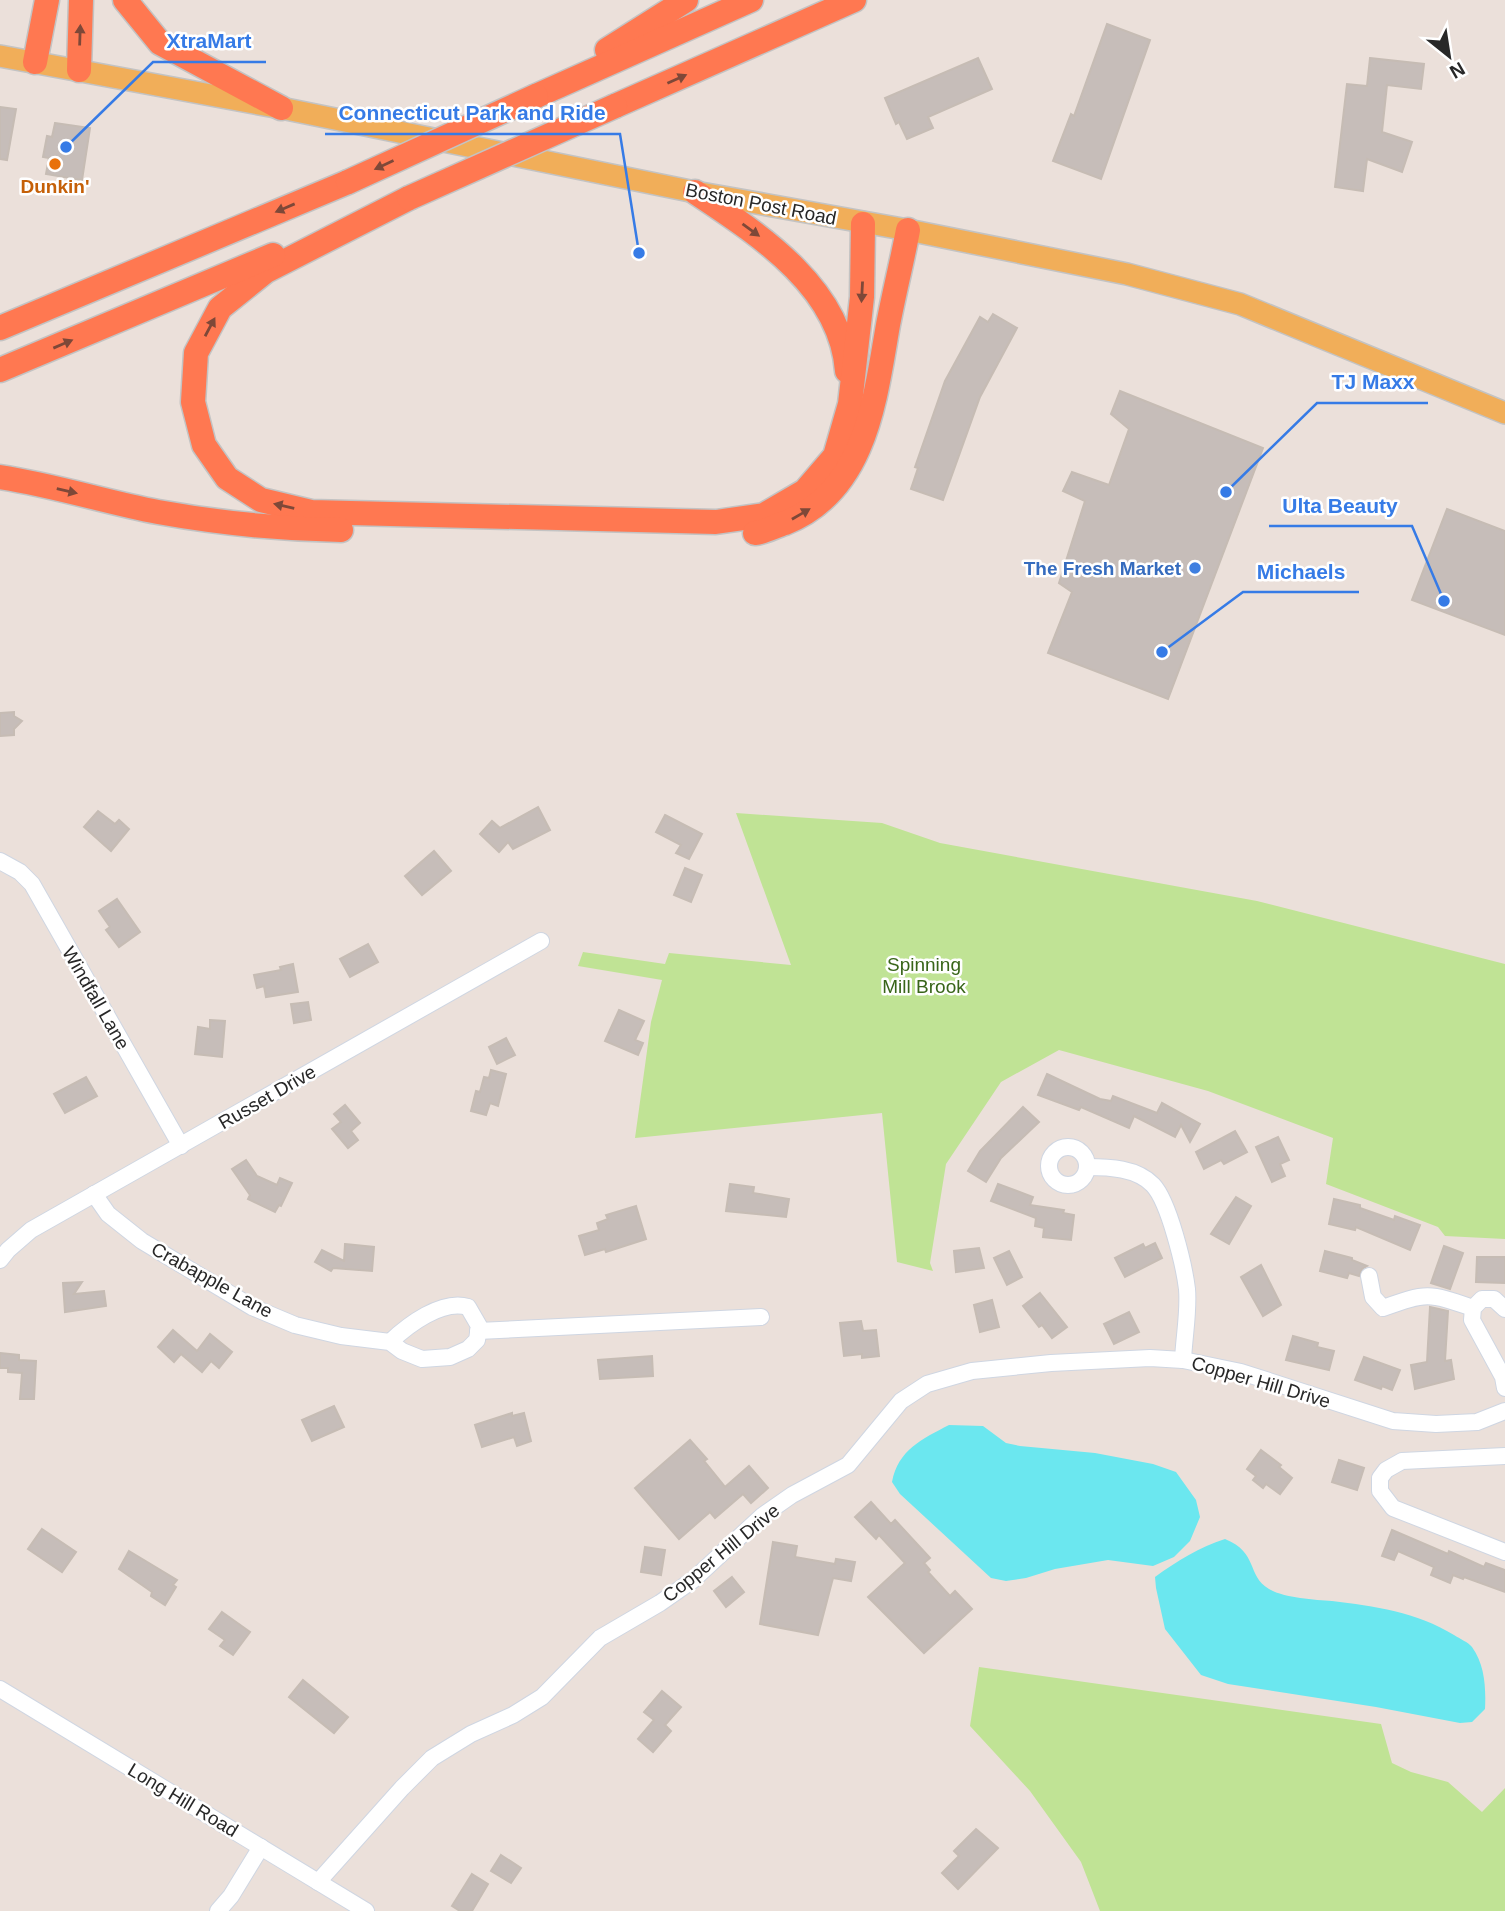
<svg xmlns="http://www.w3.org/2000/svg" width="1505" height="1911" font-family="Helvetica,sans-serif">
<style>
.green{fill:#c0e395}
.water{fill:#6be7ef}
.building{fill:#c6bdb9;stroke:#c6bcb4;stroke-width:2}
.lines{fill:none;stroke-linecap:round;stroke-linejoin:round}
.minor-casing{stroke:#cfd6e2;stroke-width:18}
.major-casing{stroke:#c3c3c3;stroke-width:24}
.highway-casing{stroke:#c3c3c3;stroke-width:27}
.minor{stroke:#fff;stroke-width:16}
.major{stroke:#f1ae59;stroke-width:21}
.highway{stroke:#ff7851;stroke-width:24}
.highway-bridge-casing{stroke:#c3c3c3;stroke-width:27;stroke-linecap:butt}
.highway-bridge{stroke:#ff7851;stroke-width:24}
.oneway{fill:#7e4838}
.food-dot{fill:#e8710a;stroke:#fff;stroke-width:2.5}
.shop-dot{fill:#3f7fe0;stroke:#fff;stroke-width:2.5}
.labels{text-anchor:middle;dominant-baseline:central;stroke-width:5;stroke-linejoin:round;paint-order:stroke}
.food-label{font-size:19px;font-weight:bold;fill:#c56008;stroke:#fff}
.street-label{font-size:19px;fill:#282828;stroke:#fff}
.shop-label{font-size:19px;font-weight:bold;fill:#366cbe;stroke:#fff;text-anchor:end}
.park-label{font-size:19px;fill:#386519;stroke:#fff}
.leader{fill:none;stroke:#367be6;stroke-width:2.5}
.callout-dot{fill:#367be6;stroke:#fff;stroke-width:2.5}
.callout-label{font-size:21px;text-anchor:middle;font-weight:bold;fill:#367be6;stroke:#fff;stroke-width:5;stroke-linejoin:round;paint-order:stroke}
</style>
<rect width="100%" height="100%" fill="#ebe0da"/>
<g class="green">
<polygon points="736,813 882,823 940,843 1257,901 1505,964 1505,1239 1445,1236 1438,1227 1326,1184 1333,1138 1208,1091 1059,1050 1001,1082 946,1164 930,1263 933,1271 897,1262 882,1113 635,1138 651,1022 662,980 578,966 583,952 665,964 669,953 791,965"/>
<polygon points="979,1667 1381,1724 1392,1763 1411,1772 1448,1782 1482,1812 1505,1788 1505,1911 1100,1911 1081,1862 1030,1791 970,1726"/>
</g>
<g class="water">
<path d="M949 1425 983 1426 1006 1443 1020 1446 1095 1453 1153 1464 1176 1472 1196 1500 1200 1517 1190 1541 1174 1557 1153 1566 1108 1560 1055 1569 1026 1578 1006 1581 991 1578 900 1494 892 1482C898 1450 922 1439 949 1425Z"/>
<path d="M1225 1539C1259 1553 1246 1575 1269 1589 1283 1598 1315 1600 1332 1601 1374 1606 1417 1612 1454 1635 1460 1639 1468 1642 1472 1647 1485 1665 1486 1688 1485 1709L1472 1722 1460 1723 1376 1707 1228 1684 1201 1675 1165 1629 1156 1588 1155 1577C1177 1561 1200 1547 1225 1539Z"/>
</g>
<g class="building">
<polygon points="1107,24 1150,40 1101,179 1053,161 1071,114 1074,116"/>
<polygon points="978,58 992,89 928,117 933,128 907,139 899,122 896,124 885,98"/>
<polygon points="1370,58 1424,64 1421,89 1387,85 1382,132 1412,142 1402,172 1367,159 1363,191 1335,187 1347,84 1367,86"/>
<polygon points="0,107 16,109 7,160 0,159"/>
<polygon points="55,123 90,128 82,180 46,174 49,158 43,157 47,136 52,137"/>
<polygon points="993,314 1017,328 980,397 943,500 911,489 918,468 915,467 945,381 980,317 988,322"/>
<polygon points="1120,391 1263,448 1168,699 1048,653 1072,592 1059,583 1085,501 1063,491 1072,472 1109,485 1129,429 1111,414"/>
<polygon points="1447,509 1505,531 1505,635 1412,600"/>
<polygon points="14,712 14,716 22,721 14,729 14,735 0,736 0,713"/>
<polygon points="538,807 550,830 513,849 508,842 499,852 480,834 492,821 500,828"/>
<polygon points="98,811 115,824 119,820 129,829 111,851 84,827"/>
<polygon points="665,815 702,834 689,859 676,853 681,845 656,832"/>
<polygon points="434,851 451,871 422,895 405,876"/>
<polygon points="685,868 702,875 691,902 674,895"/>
<polygon points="117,899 140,932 119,947 106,930 110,927 99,911"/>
<polygon points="368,944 378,962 350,977 340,959"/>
<polygon points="293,964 298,992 266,997 264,986 257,988 254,975 281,970 280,967"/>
<polygon points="308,1002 311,1020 294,1023 291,1004"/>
<polygon points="619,1010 644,1021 635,1040 643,1043 638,1055 605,1041"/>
<polygon points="210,1020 225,1021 222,1057 195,1054 198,1027 210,1029"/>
<polygon points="506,1038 515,1055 497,1064 489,1047"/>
<polygon points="491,1070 506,1074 498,1106 490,1103 486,1115 471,1111 476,1091 480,1092 484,1077 489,1078"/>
<polygon points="1047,1074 1100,1099 1111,1101 1113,1096 1157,1113 1162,1103 1200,1124 1190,1142 1181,1125 1175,1137 1134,1116 1129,1128 1081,1107 1079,1110 1038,1095"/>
<polygon points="86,1077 97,1096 65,1113 54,1094"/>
<polygon points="345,1105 360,1123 351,1131 358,1140 348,1148 332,1129 341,1122 334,1114"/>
<polygon points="1023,1107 1039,1122 1001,1158 986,1182 968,1171 980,1151"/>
<polygon points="1235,1131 1247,1152 1224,1164 1221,1160 1204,1169 1196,1152"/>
<polygon points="1278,1137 1289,1160 1280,1164 1285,1176 1272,1182 1256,1147"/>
<polygon points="246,1160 257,1176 277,1185 280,1178 292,1183 281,1206 279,1205 275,1212 248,1199 250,1195 232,1169"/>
<polygon points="730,1184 754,1187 753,1193 789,1199 786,1217 726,1211"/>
<polygon points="998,1184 1033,1197 1030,1205 1064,1210 1063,1213 1074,1215 1071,1240 1043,1237 1044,1228 1035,1226 1036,1218 991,1201"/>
<polygon points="1236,1197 1251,1206 1229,1244 1211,1234"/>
<polygon points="1334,1199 1360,1205 1360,1208 1394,1220 1395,1216 1420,1225 1410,1250 1356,1227 1355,1230 1329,1224"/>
<polygon points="636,1206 646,1239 606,1252 605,1249 585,1255 579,1236 599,1230 597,1223 608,1219 606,1215"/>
<polygon points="1155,1243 1162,1258 1125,1277 1115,1258 1143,1244 1145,1248"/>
<polygon points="345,1244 374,1247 372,1271 333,1268 331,1271 315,1262 322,1250 344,1261"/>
<polygon points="1444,1246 1463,1253 1450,1289 1431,1283"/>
<polygon points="979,1248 984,1268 956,1272 954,1251"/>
<polygon points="1009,1251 1022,1277 1007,1285 994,1258"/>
<polygon points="1325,1251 1352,1258 1352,1260 1367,1266 1362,1269 1359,1276 1349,1273 1347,1278 1320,1271"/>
<polygon points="1477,1257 1505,1257 1505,1283 1476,1282"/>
<polygon points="1261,1265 1281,1305 1263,1316 1241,1277"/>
<polygon points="82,1282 74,1294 104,1291 106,1306 65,1312 63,1283"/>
<polygon points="1040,1293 1067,1327 1052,1338 1042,1325 1039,1327 1023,1306"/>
<polygon points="992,1300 999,1327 980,1332 974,1305"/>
<polygon points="1430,1307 1448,1311 1445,1361 1451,1360 1454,1379 1415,1389 1411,1365 1427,1362"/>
<polygon points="1129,1312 1139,1332 1114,1344 1104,1324"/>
<polygon points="861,1321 863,1331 876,1330 879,1356 862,1358 862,1354 844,1356 840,1323"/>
<polygon points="173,1330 197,1351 210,1334 232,1352 219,1368 211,1361 202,1372 181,1354 174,1362 158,1347"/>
<polygon points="1293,1336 1318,1343 1317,1347 1334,1351 1329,1370 1286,1360"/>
<polygon points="0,1353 19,1355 19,1360 36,1361 34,1399 20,1399 22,1373 8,1372 8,1368 0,1368"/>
<polygon points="652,1356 653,1376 600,1379 598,1360"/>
<polygon points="1364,1357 1400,1370 1392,1390 1382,1386 1381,1389 1355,1380"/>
<polygon points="334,1406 344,1427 312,1441 302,1420"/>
<polygon points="512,1413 512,1416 524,1413 531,1441 517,1446 514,1437 482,1447 475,1425"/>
<polygon points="690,1440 707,1459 704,1461 725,1487 749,1466 768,1488 751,1503 743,1494 715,1518 710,1512 679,1539 635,1488"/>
<polygon points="1261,1450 1281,1465 1279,1467 1292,1478 1280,1494 1266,1484 1263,1488 1253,1480 1256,1476 1247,1469"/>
<polygon points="1339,1460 1364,1468 1357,1490 1332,1482"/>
<polygon points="871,1502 891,1524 895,1520 930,1558 924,1563 930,1570 928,1572 950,1596 955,1591 972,1609 924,1653 868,1597 905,1563 879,1535 876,1539 855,1517"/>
<polygon points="42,1529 76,1552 62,1572 28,1549"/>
<polygon points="1392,1530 1448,1554 1449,1551 1484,1567 1486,1563 1505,1570 1505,1592 1464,1577 1463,1579 1453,1575 1450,1583 1431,1575 1434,1567 1398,1551 1394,1560 1382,1556"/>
<polygon points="773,1542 797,1546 795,1557 835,1564 836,1559 855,1562 851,1581 833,1578 818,1635 760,1624"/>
<polygon points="645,1547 665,1550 661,1575 641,1572"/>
<polygon points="129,1551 177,1580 173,1585 176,1587 165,1605 151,1596 152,1592 119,1569"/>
<polygon points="732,1577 744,1592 726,1607 714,1591"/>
<polygon points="222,1612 250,1632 233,1655 220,1646 225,1640 209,1629"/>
<polygon points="303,1680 348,1717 334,1733 289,1697"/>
<polygon points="662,1691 681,1707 665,1725 671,1731 653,1752 638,1739 654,1720 644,1712"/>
<polygon points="976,1829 998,1848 958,1889 942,1873 959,1856 954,1851"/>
<polygon points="501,1855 521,1868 511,1883 491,1871"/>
<polygon points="472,1874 488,1884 472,1911 460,1911 452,1906"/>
</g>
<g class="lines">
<g class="minor-casing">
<g id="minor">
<polyline points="0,861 20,872 32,884 181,1146"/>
<circle cx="1068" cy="1166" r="19"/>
<path d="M1087 1167C1109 1167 1137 1168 1153 1185 1169 1202 1184 1265 1187 1289 1189 1311 1184 1337 1183 1360"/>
<path d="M94 1194 108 1214 142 1241 252 1307 295 1325 341 1336 390 1342 402 1351 422 1359 450 1357 468 1349 477 1340 479 1326 468 1307C442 1299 408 1325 390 1342"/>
<polyline points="0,1260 8,1250 31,1230 541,941"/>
<path d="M1369 1276 1373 1297 1383 1308C1427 1292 1429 1293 1473 1308"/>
<polyline points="1505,1309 1494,1299 1482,1299 1473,1308 1472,1320 1503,1377 1505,1388"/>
<polyline points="478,1331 761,1317"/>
<polyline points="1505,1456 1402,1461 1386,1470 1380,1478 1380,1491 1393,1508 1505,1552"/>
<polyline points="0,1689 366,1911"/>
<polyline points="318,1882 402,1788 432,1758 471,1734 513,1715 542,1697 600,1638 660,1603 693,1580 762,1516 792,1495 848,1465 901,1401 927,1384 972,1371 1051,1363 1150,1358 1183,1360 1241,1372 1393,1421 1436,1424 1477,1422 1505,1411"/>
<polyline points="218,1911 231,1896 261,1847"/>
</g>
</g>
<g class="major-casing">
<polyline id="major" points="0,56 281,108 695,192 908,230 1127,274 1240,304 1505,413"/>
</g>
<g class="highway-casing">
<g id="highway">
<polyline points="125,0 160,43 281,108"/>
<polyline points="607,50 686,0"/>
<polyline points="35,62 47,0"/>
<polyline points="79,70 81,0"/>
<polyline points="536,96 751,0"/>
<polyline points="615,106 854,0"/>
<path d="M695 192C758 234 841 287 847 371"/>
<polyline points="409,198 266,271 220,308 196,353 193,402 204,445 227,478 261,500 311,512 716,522 764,515 805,491 835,456 850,404 862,297 863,224"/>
<polyline points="0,328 348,182"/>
<polyline points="0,370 273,255"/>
<path d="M0 477C54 485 105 502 158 512 219 523 279 529 341 530"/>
<path d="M755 533C765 532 775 526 785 523 866 491 875 399 888 325 894 293 902 262 908 230"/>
</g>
</g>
<use href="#minor" class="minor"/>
<use href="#major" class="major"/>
<use href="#highway" class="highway"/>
<g class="highway-bridge-casing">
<g id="highway-bridge">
<polyline points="348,182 536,96"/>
<polyline points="409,198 615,106"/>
</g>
</g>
<use href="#highway-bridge" class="highway-bridge"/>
</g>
<defs><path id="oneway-solid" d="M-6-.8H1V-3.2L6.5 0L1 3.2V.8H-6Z" transform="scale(1.75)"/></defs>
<g class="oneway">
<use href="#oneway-solid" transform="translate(80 35) rotate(-88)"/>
<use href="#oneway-solid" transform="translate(677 79) rotate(-24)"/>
<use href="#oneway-solid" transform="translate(384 165) rotate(155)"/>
<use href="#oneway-solid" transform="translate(285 208) rotate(157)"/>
<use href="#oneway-solid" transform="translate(751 230) rotate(36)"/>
<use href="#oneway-solid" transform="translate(862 292) rotate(93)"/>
<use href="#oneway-solid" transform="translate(210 327) rotate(-62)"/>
<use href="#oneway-solid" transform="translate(63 344) rotate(-23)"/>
<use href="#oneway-solid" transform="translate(67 491) rotate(13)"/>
<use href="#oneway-solid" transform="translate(284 506) rotate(-167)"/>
<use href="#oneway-solid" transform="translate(801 514) rotate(-30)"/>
</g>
<circle class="food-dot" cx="55" cy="164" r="7"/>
<circle class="shop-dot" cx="1195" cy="568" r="7"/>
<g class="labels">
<g class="food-label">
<text x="55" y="186">Dunkin'</text>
</g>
<g class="street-label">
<text transform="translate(761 204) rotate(11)">Boston Post Road</text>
<text transform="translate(96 998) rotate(60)">Windfall Lane</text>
<text transform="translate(267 1097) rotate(-30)">Russet Drive</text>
<text transform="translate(212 1280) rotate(29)">Crabapple Lane</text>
<text transform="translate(1261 1382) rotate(16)">Copper Hill Drive</text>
<text transform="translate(721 1553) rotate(-39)">Copper Hill Drive</text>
<text transform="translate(183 1800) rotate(31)">Long Hill Road</text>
</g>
<g class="shop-label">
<text x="1181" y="568">The Fresh Market</text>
</g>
<g class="park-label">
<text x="924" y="964">Spinning<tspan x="924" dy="22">Mill Brook</tspan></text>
</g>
</g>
<path class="leader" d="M66 147L153 62H266M639 253L620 134H325M1226 492L1317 403H1428M1444 601L1412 526H1269M1162 652L1243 592H1359"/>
<g class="callout-dot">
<circle cx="66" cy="147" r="7"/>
<circle cx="639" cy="253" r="7"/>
<circle cx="1226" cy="492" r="7"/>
<circle cx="1444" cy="601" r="7"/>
<circle cx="1162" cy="652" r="7"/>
</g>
<g class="callout-label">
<text x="209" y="48">XtraMart</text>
<text x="472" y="120">Connecticut Park and Ride</text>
<text x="1373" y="389">TJ Maxx</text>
<text x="1340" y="513">Ulta Beauty</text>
<text x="1301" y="579">Michaels</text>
</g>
<g transform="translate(1449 56) rotate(150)" stroke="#ffffff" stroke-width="5" paint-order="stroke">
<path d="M0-5L12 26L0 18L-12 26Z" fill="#282828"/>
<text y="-10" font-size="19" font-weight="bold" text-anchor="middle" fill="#282828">N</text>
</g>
</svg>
